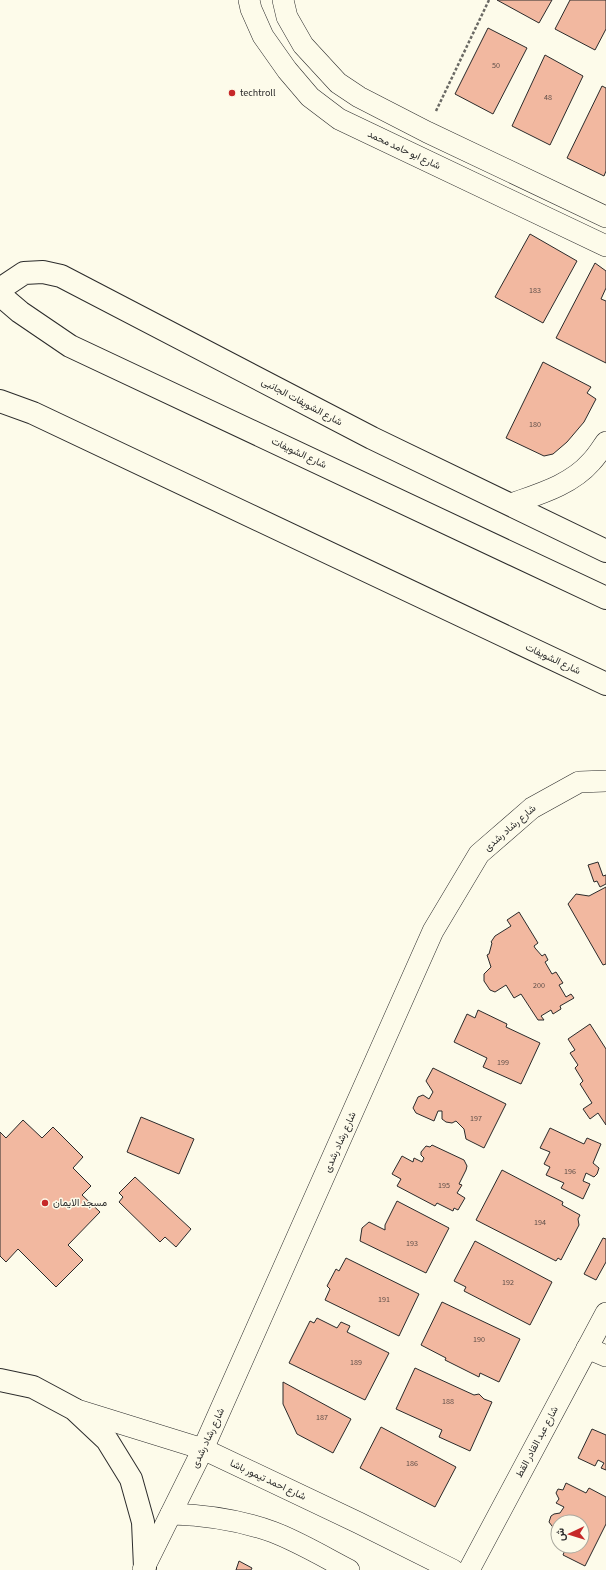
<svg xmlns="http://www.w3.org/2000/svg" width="606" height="1570" font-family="'Source Sans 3',Vazirmatn,sans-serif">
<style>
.building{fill:#f2b8a0;stroke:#2b2b2b}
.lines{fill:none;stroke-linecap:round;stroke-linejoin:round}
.minor-casing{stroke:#2b2b2b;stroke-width:22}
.tertiary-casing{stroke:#2b2b2b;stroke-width:24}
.secondary-casing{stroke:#2b2b2b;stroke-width:24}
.path{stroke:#6a6964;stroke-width:2.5;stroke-dasharray:3 2;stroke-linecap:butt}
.minor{stroke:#fdfbea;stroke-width:21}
.tertiary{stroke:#fdfbea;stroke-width:22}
.secondary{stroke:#fdfbea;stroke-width:22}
.poi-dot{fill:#c62828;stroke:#fdfbea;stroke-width:1.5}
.labels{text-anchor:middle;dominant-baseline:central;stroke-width:3;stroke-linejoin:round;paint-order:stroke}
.number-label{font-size:8px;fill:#5d4e48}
.poi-label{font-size:10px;fill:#2b2b2b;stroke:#fdfbea;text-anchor:start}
.street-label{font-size:10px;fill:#2b2b2b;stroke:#fdfbea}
</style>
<rect width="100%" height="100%" fill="#fdfbea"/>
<g class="building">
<polygon points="497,0 552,0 539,23"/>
<polygon points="570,0 606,0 606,29 595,50 555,29"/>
<polygon points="488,28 527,48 493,114 455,94"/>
<polygon points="545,55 583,76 550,145 512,126"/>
<polygon points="602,86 606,88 606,171 604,176 567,158"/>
<polygon points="530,234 577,261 543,323 495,297"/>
<polygon points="595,263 606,271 606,288 601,299 606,301 606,363 556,338"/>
<polygon points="543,362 591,387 587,393 596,399 584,422 567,442 553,454 544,456 506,438"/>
<polygon points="598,862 603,876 606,875 606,884 600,887 597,881 594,882 588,865"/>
<polygon points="606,887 606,964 603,965 568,904 576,894 589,896"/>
<polygon points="519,912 538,943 534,946 535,948 542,956 545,954 548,960 545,962 552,974 556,972 563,983 559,985 566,997 571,994 574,998 560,1006 561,1009 553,1014 551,1010 541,1016 544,1020 538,1020 521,994 514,998 506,985 495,992 490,990 484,981 484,974 491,967 487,955 489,954 492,943 491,942 495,936 511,926 507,920"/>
<polygon points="478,1010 507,1024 506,1027 540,1043 521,1084 483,1067 487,1058 454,1042 467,1014 475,1018"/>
<polygon points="590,1024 606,1049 606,1125 598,1113 590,1119 583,1109 592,1103 580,1084 583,1081 575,1068 578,1065 570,1053 575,1050 568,1039"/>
<polygon points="433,1068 506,1104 484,1148 466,1139 464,1129 456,1121 452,1123 446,1122 442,1119 442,1111 438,1111 434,1121 416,1113 413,1108 418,1097 423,1095 429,1099 433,1092 426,1081"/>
<polygon points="141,1117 194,1139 179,1174 127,1152"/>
<polygon points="23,1120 42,1138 53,1127 83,1157 73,1168 91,1186 82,1195 100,1212 68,1245 83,1260 56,1287 18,1249 6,1262 0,1256 0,1132 6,1138"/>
<polygon points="550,1128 584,1144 587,1138 601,1144 593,1163 599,1168 597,1174 594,1177 586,1173 583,1181 590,1184 583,1199 561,1188 564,1183 546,1175 550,1167 544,1164 550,1152 540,1148"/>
<polygon points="432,1145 464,1160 467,1166 466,1170 459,1184 462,1185 457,1193 465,1198 458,1210 454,1208 453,1211 437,1203 435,1206 397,1186 401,1179 392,1174 402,1156 413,1162 414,1158 422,1162 424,1158 421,1155 421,1152 426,1146 430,1147"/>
<polygon points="502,1170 563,1202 562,1205 580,1215 578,1219 579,1225 561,1260 558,1258 556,1261 476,1220"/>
<polygon points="135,1177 191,1229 176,1247 165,1237 160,1242 119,1202 123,1197 119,1193"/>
<polygon points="397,1201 449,1228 426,1273 360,1241 362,1228 369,1222 385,1230 385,1225"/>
<polygon points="603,1238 606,1239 606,1262 596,1280 584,1274"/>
<polygon points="475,1241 552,1282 530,1325 464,1291 466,1287 454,1281"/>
<polygon points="346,1258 419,1294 399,1336 325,1300 330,1289 327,1286 336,1269 339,1271"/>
<polygon points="442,1302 520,1339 499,1382 480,1373 479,1377 445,1360 446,1358 421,1345"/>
<polygon points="317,1318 337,1328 341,1322 350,1326 347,1332 389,1353 365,1400 289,1363 310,1321 314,1323"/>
<polygon points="415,1368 474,1395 479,1394 484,1399 492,1402 470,1451 439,1437 442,1430 396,1409"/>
<polygon points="283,1382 351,1419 333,1453 297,1434 283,1404"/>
<polygon points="381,1427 456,1467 435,1507 360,1468"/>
<polygon points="592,1429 606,1435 606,1470 601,1468 604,1463 598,1460 595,1466 578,1458"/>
<polygon points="566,1483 586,1493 589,1488 606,1497 606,1524 585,1566 563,1555 565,1550 564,1546 582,1546 582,1522 558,1522 558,1530 555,1530 549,1522 551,1516 554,1514 560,1513 564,1507 556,1503 559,1499 556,1493 558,1489 563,1490"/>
<polygon points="239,1561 252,1568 251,1570 236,1570"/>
</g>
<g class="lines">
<g class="minor-casing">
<g id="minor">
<polyline points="249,0 251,9 263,36 287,70 310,97 339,119 606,246"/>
<polyline points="283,0 287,17 303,45 338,83 359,97 427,132 606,217"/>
<path d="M511 504C539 494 571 485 591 462 597 456 601 449 606 442"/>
<polyline points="587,1348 606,1356"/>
<polyline points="74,1409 203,1449 359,1523 453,1570"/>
<path d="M171 1514C205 1515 240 1520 273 1532 299 1542 324 1557 349 1570"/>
<polyline points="143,1570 203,1449 433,931 479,854 532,808 579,782 606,781"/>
<polyline points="469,1570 606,1313"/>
</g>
</g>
<g class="tertiary-casing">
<g id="tertiary">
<polyline points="0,289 24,273 43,272 61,276 372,438 606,551"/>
<polyline points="0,1380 33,1387 74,1409 107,1440 131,1479 143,1522 145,1567"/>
</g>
</g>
<g class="secondary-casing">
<g id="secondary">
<polyline points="0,295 20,312 70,346 606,598"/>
<polyline points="0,401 33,413 606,684"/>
</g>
</g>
<polyline class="path" points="436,111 489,0"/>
<use href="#minor" class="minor"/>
<use href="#tertiary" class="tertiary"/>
<use href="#secondary" class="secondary"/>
</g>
<g class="poi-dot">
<circle cx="232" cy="93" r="4"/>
<circle cx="45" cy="1203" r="4"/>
</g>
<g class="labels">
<g class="number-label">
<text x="496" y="65">50</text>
<text x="548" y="97">48</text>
<text x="535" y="290">183</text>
<text x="535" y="424">180</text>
<text x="539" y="985">200</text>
<text x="503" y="1062">199</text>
<text x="476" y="1118">197</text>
<text x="570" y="1171">196</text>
<text x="444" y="1185">195</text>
<text x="540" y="1222">194</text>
<text x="412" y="1243">193</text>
<text x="508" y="1282">192</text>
<text x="384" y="1299">191</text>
<text x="479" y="1339">190</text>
<text x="356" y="1362">189</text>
<text x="448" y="1401">188</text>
<text x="322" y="1417">187</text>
<text x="412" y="1463">186</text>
</g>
<g class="poi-label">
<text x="240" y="93">techtroll</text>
<text x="53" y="1203">مسجد الايمان</text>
</g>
<g class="street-label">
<text transform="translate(404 150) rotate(25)">شارع ابو حامد محمد</text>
<text transform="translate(302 402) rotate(28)">شارع الشويفات الجانبى</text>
<text transform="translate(299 453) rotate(25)">شارع الشويفات</text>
<text transform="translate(553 659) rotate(25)">شارع الشويفات</text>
<text transform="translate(510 828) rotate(-41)">شارع رشاد رشدى</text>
<text transform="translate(340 1142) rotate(-66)">شارع رشاد رشدى</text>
<text transform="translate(208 1438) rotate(-65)">شارع رشاد رشدى</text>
<text transform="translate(537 1442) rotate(-62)">شارع عبد القادر القط</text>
<text transform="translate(268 1480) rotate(25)">شارع احمد تيمور باشا</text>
</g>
</g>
<g transform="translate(570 1534) rotate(266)"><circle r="19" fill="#fdfbea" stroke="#a9a89e"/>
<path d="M0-3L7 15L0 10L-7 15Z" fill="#c62828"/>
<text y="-6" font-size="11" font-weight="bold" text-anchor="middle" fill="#2b2b2b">ش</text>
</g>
</svg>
